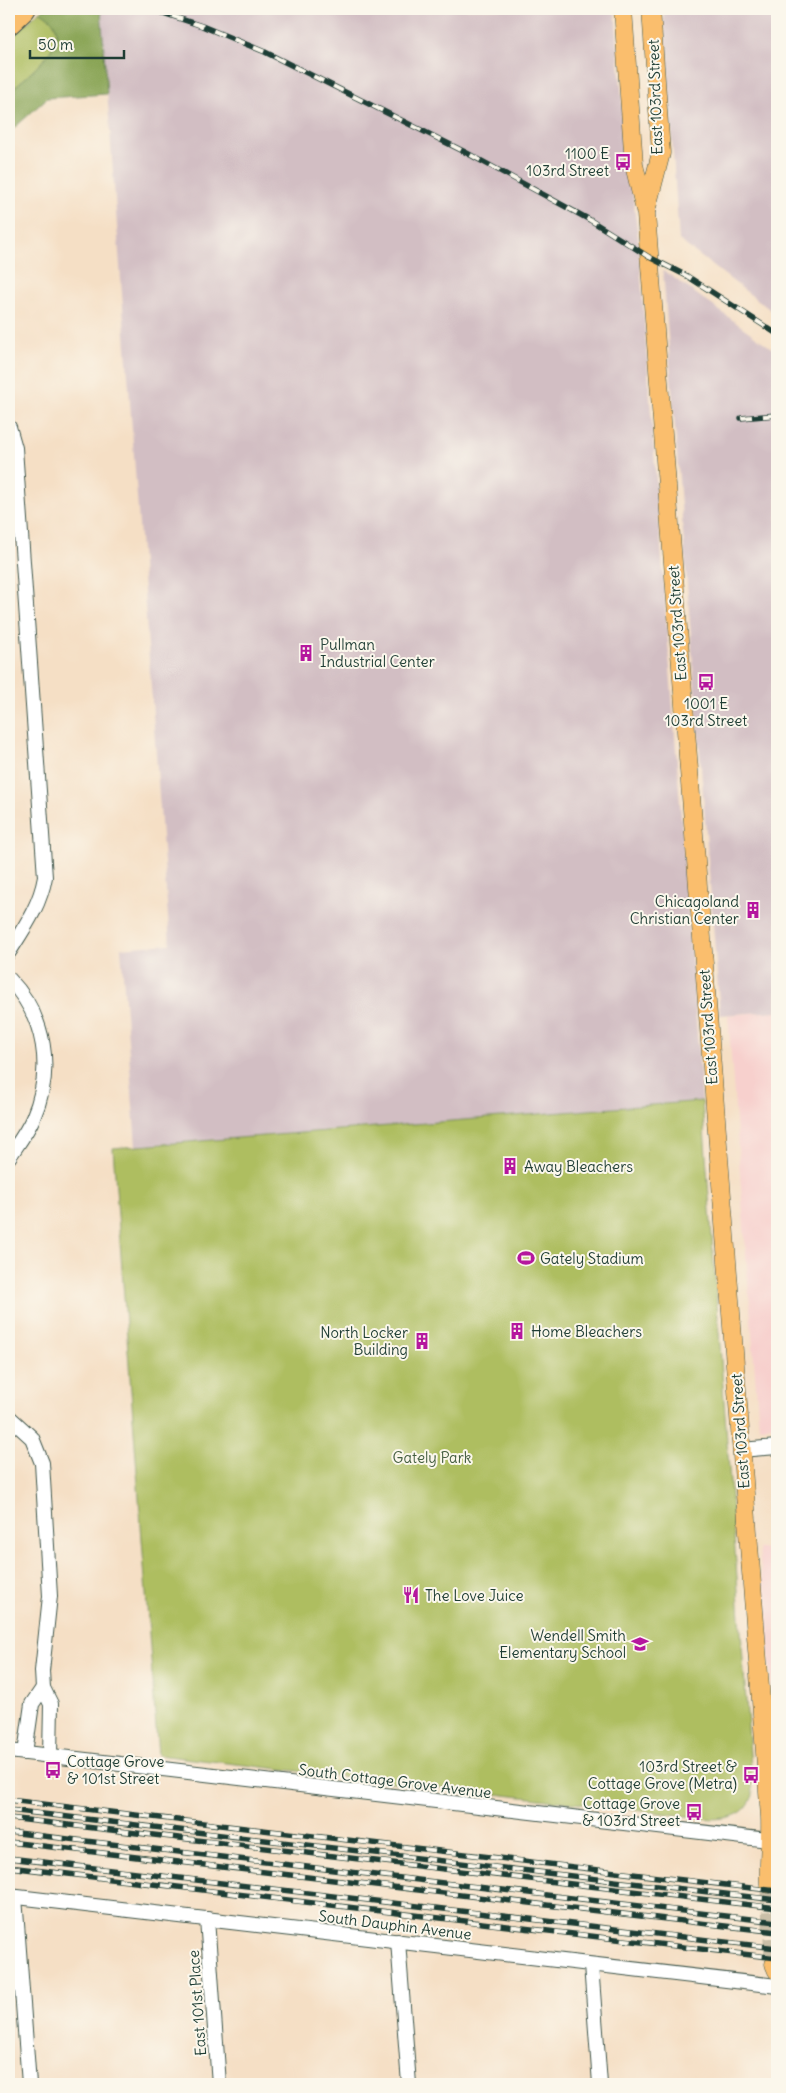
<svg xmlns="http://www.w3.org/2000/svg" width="786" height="2093" font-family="Delius,sans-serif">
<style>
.built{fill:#f7d0cd}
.industrial{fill:#d2bec3}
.green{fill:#aebe61;stroke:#667e4a}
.forest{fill:#8aa557;stroke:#547146}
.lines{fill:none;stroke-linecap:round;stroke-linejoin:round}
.major-tunnel{stroke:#cabfa8;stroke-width:18;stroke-dasharray:18 9;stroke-linecap:butt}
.minor-casing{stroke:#3f554a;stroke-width:16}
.major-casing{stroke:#3f554a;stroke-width:19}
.highway-casing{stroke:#3f554a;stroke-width:23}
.minor{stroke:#fff;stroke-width:14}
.major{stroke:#fabe6d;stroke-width:18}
.highway{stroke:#fabe6d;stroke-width:21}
.rail-casing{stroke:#1f3d34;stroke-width:5.5}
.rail{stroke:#fbf7ec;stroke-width:4;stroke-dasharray:11;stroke-linecap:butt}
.labels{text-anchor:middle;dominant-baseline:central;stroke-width:4;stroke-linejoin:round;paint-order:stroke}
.street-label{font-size:15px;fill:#1f3d34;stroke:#fbf7ec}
.poi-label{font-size:15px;fill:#1f3d34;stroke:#fbf7ec;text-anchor:end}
.park-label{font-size:15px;fill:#435d3f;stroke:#fbf7ec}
</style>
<rect width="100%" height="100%" fill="#fbf7ec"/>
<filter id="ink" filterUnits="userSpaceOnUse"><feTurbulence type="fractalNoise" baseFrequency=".02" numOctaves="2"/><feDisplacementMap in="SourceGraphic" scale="10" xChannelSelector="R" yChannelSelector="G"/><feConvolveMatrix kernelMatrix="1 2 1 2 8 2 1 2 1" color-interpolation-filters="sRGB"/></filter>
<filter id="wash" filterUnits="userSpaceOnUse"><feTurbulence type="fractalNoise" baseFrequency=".0096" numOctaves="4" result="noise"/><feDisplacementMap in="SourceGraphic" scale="20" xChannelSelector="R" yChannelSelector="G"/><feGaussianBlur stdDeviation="1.12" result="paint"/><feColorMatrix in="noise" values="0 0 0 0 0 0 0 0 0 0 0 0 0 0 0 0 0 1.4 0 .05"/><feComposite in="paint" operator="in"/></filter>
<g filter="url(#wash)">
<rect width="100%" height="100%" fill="#f5dfc5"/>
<g class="built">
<polygon points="777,1011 777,1426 759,1427 728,1015"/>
<polygon points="777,1547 777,1747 759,1549"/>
</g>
<g class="industrial">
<polygon points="101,9 615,9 624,126 638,237 702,1101 136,1146 121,948 170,944"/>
<polygon points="663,9 777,9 777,315 679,240"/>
<polygon points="663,270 777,352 777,1011 720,1015"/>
</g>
<g class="green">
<path d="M40 11C46 16 54 20 56 28 63 50 23 79 9 92V40Z"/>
<path d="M702 1101 753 1795C746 1815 732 1818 712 1819L158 1755 113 1148Z"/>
</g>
<path class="forest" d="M43 9H101L107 94 47 98 9 133V92C23 79 63 50 56 28 54 20 46 16 40 11Z"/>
</g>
<g filter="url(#ink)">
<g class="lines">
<polyline class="major-tunnel" points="769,1884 774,1964"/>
<g class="minor-casing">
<g id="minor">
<path d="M9 427 15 448 45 877C40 906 24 928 9 952"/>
<path d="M9 979C46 1017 54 1070 33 1118 27 1132 17 1145 9 1157"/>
<polyline points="9,1417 32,1438 42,1463 50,1596 42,1671 43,1688 51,1704 50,1756"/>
<polyline points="741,1450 777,1447"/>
<polyline points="9,1751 777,1841"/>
<polyline points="25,1753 32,1704 43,1688"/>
<polyline points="9,1896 777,1986"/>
<polyline points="15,1897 29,2084"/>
<polyline points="207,1919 219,2084"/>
<polyline points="398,1941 409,2084"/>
<polyline points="591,1965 600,2084"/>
</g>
</g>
<g class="major-casing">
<g id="major">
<path d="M623 9 634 165 646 214 770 1817C771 1840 768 1861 769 1884"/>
<polyline points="646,211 661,153 651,9"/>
<polyline points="774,1964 777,1971"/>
</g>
</g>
<g class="highway-casing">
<polyline id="highway" points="9,24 25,9"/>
</g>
<use href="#minor" class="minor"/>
<use href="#major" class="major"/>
<use href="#highway" class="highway"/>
<g class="rail-casing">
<g id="rail">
<polyline points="151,9 202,26 265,52 465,152 590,220 649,257 687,276 777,334"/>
<polyline points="741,418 777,415"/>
<polyline points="9,1800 777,1891"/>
<polyline points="9,1810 777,1900"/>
<polyline points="9,1818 777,1908"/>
<polyline points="9,1832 777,1922"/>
<polyline points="9,1842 777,1932"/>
<polyline points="9,1858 777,1948"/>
<polyline points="9,1867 777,1958"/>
</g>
</g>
<use href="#rail" class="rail"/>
</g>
</g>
<defs>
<g id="bus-bare" transform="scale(1.35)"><path d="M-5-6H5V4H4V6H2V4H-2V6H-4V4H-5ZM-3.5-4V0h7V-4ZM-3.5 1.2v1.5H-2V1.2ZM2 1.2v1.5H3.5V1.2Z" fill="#b5179e" stroke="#fbf7ec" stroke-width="2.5" paint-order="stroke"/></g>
<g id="building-bare" transform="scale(1.35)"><path d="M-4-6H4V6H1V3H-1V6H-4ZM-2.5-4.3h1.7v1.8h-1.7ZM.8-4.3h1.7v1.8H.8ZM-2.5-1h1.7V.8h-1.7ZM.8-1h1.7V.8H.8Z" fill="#b5179e" stroke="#fbf7ec" stroke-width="2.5" paint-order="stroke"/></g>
<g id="stadium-bare" transform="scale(1.35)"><path d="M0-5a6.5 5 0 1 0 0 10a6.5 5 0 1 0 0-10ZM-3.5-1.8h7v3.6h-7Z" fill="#b5179e" stroke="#fbf7ec" stroke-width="2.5" paint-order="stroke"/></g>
<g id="restaurant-bare" transform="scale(1.35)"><path d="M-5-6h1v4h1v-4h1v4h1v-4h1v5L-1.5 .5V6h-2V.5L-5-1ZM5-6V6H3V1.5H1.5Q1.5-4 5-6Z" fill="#b5179e" stroke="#fbf7ec" stroke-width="2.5" paint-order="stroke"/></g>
<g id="school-bare" transform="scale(1.35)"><path d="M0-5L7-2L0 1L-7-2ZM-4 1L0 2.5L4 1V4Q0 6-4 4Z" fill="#b5179e" stroke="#fbf7ec" stroke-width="2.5" paint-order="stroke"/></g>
</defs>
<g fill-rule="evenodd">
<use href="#bus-bare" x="623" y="162"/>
<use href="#building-bare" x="306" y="653"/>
<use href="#bus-bare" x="706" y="682"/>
<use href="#building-bare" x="753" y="910"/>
<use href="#building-bare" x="510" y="1166"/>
<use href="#stadium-bare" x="526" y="1258"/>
<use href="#building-bare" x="517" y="1331"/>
<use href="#building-bare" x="422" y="1341"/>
<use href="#restaurant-bare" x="411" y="1595"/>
<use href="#school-bare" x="640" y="1644"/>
<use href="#bus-bare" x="53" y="1770"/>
<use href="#bus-bare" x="751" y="1775"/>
<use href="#bus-bare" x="694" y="1812"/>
</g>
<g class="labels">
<g class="street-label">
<text transform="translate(655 97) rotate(-92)">East 103rd Street</text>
<text transform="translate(677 623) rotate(-94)">East 103rd Street</text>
<text transform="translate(708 1027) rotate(-94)">East 103rd Street</text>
<text transform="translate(740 1431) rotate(-94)">East 103rd Street</text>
<text transform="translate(395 1781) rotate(7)">South Cottage Grove Avenue</text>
<text transform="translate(395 1925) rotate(7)">South Dauphin Avenue</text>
<text transform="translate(197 2003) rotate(-94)">East 101st Place</text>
</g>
<g class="poi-label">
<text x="609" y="153">1100 E<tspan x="609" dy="17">103rd Street</tspan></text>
<text x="320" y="644" text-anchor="start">Pullman<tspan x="320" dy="17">Industrial Center</tspan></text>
<text x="706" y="703" text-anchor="middle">1001 E<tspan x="706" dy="17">103rd Street</tspan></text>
<text x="739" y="901">Chicagoland<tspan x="739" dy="17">Christian Center</tspan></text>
<text x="524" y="1166" text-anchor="start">Away Bleachers</text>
<text x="540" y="1258" text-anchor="start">Gately Stadium</text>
<text x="531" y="1331" text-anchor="start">Home Bleachers</text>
<text x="408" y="1332">North Locker<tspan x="408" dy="17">Building</tspan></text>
<text x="425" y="1595" text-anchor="start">The Love Juice</text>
<text x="626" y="1635">Wendell Smith<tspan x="626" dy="17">Elementary School</tspan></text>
<text x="67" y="1761" text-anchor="start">Cottage Grove<tspan x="67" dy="17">&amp; 101st Street</tspan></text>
<text x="737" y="1766">103rd Street &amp;<tspan x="737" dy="17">Cottage Grove (Metra)</tspan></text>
<text x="680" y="1803">Cottage Grove<tspan x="680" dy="17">&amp; 103rd Street</tspan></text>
</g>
<g class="park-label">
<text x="432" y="1457">Gately Park</text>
</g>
</g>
<rect width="786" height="2093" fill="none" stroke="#fbf7ec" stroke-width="30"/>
<path d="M30 50v8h94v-8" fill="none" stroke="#1f3d34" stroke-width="2.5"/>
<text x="38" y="50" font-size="15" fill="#1f3d34" stroke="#fbf7ec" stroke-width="4" paint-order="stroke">50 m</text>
</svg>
